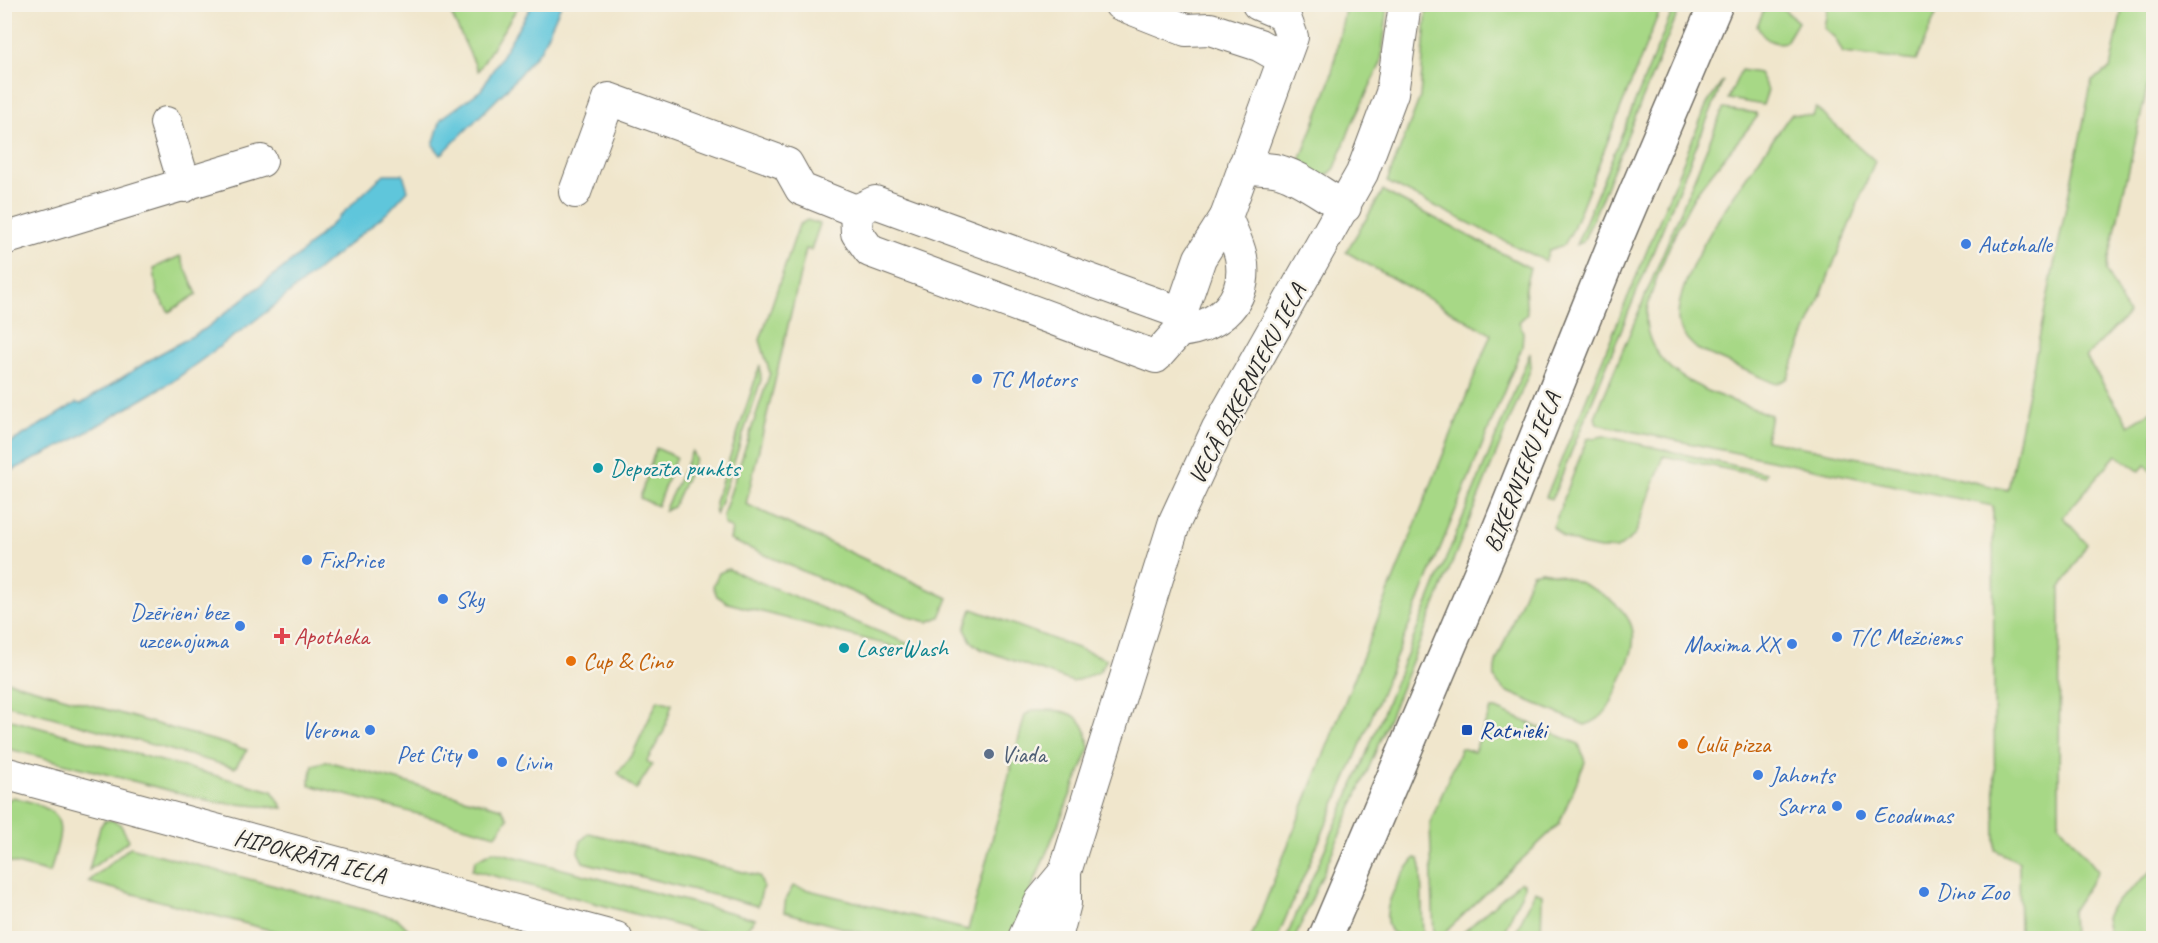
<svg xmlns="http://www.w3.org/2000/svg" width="2158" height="943" font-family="Caveat,sans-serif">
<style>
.green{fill:#a7d886;stroke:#698258;stroke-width:1.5}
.water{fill:#5fc6db;stroke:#457883;stroke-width:1.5}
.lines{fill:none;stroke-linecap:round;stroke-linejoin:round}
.minor-casing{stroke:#706c63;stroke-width:34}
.major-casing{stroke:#706c63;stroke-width:36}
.minor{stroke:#fff;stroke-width:32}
.major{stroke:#fff;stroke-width:33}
.shop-dot{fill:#3f7fe0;stroke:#f7f3e8;stroke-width:2}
.culture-dot{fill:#0f9aa8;stroke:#f7f3e8;stroke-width:2}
.health-dot{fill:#e0444e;stroke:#f7f3e8;stroke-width:2}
.food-dot{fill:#e8710a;stroke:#f7f3e8;stroke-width:2}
.transit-dot{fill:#1a4fb4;stroke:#f7f3e8;stroke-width:2}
.service-dot{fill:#5c6f8a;stroke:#f7f3e8;stroke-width:2}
.labels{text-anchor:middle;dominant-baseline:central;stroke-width:5;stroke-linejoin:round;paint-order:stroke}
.shop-label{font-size:24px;fill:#366cbe;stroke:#f7f3e8;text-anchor:start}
.street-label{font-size:24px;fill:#2b2b2b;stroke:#f7f3e8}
.culture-label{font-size:24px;fill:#0d838f;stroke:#f7f3e8;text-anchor:start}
.health-label{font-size:24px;fill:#be3a42;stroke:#f7f3e8;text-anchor:start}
.food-label{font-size:24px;fill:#c56008;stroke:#f7f3e8;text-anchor:start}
.transit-label{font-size:24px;fill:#164399;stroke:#f7f3e8;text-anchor:start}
.service-label{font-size:24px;fill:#4e5e75;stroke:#f7f3e8;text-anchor:start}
</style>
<rect width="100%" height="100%" fill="#f7f3e8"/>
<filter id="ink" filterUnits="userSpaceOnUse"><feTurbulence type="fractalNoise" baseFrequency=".0167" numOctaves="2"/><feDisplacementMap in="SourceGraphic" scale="12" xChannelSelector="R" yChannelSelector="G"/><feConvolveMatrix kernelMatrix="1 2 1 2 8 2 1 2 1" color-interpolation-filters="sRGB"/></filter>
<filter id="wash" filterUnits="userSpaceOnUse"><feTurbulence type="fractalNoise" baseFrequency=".008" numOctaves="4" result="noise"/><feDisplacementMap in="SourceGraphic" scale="24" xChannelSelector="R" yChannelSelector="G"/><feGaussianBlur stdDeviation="1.35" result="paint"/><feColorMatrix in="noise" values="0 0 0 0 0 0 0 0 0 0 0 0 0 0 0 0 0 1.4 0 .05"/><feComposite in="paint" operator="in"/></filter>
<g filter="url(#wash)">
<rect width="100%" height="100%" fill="#f0e6cc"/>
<g class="green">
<polygon points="447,5 519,5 478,71"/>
<polygon points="1346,5 1388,5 1381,63 1351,126 1335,168 1328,175 1319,177 1297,169 1330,82"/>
<polygon points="1427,5 1662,5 1572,231 1564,245 1549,250 1545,261 1387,182 1420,97"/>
<polygon points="1675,5 1681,5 1595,214 1583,242 1576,245"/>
<path d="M1766 5H1779L1798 22 1786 42C1771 45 1763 38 1757 26Z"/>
<polygon points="1828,5 1828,4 1940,5 1916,61 1843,53 1835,38 1824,28"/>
<path d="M2123 5H2153V72L2150 75 2106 271 2128 314 2086 357 2129 425 2153 410V473L2146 465 2139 471 2116 455 2063 517 2087 544 2060 589 2059 824 2098 871 2072 911 2073 938H2020L2019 862 1995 850 1993 506 1597 424 1595 417 1723 109 1756 113 1757 117C1738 142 1716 166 1698 191 1682 214 1648 291 1646 318 1646 335 1654 351 1665 363 1688 388 1739 403 1771 415L1766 440 1921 470 2008 490 2092 80 2110 69Z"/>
<polygon points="1741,70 1759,73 1768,90 1763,105 1728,99"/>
<polygon points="1723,81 1552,499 1546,497 1707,104"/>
<path d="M1816 108 1875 161 1787 379 1776 384 1697 349C1688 341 1679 332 1678 319 1677 263 1759 161 1791 114L1813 116Z"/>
<polygon points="1383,191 1530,268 1525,287 1527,314 1519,322 1523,332 1522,347 1355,758 1277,938 1251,938 1491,334 1346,252"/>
<polygon points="807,220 820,224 811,250 806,249 746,504 948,598 940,617 928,622 913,618 730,540 732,529 724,524 723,515 770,373 760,340 799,225"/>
<polygon points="180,256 197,294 169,312 157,294 154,268"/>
<polygon points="1530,353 1531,368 1370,765 1295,938 1286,938 1363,762"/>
<polygon points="760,365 761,380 716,516 715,502"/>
<polygon points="1604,436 1766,473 1764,477 1664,456 1635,535 1617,549 1600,549 1582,545 1563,537 1553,527 1587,439"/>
<polygon points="656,448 676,457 657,506 640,498"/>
<polygon points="692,451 695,459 673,507 664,511"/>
<polygon points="728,569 916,647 918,653 728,603 717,596 713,586 719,573"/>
<path d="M1541 571C1570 575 1628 599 1633 632 1636 650 1625 669 1619 685 1611 704 1606 719 1585 725L1506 691C1494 682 1493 677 1496 663L1532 573Z"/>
<polygon points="972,609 1104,658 1107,659 1099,672 1073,682 981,649 971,641 965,629"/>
<polygon points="4,680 247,750 235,768 5,704"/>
<polygon points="658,700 672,704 664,731 647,761 652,765 636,790 618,773 633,753"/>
<polygon points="1491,709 1496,709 1579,744 1585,762 1559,824 1439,938 1434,938 1430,823 1461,748 1474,752"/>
<path d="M1033 710C1067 708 1088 713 1089 750L1011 938H880L784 912 786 898 793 886 968 930 1025 715Z"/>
<polygon points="4,718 272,791 283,808 214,802 5,748"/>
<polygon points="326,761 501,808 508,818 496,835 309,785 313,765"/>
<path d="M13 797C71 812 64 822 50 873L5 861V802Z"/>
<polygon points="111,820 120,824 129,840 89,870 100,827 104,821"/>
<polygon points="589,833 759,876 763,886 758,906 583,862 578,852 581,841"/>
<polygon points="130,847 398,919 411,932 423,936 422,938 300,938 88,882"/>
<polygon points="493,851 755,919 738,938 724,938 472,870 476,860"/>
<path d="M1415 858 1419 859 1421 867 1423 938H1405L1391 932C1377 911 1401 875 1415 858Z"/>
<polygon points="2153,870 2153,938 2110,938 2106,918 2111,907"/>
<polygon points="1520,882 1524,883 1524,888 1501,938 1457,938"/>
<polygon points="1535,891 1542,894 1541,938 1522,938 1516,932"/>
</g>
<g class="water">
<polygon points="532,5 561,5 541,49 505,91 441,155 433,145 441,119 481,90"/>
<polygon points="384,174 403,174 408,190 388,212 269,310 173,381 73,440 5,474 5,446 76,403 81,404 156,356 205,329 297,257"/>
</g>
</g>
<g filter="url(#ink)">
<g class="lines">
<g class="minor-casing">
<g id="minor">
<polyline points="1120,4 1186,30 1210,29 1259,45 1284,59"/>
<polyline points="166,123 185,186"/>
<path d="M1244 166C1258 171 1269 167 1282 172 1304 179 1324 196 1345 207"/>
<polyline points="575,192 609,99 787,164 801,189 856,211"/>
<polyline points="4,239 261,161"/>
<polyline points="1181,313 875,202 856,211 857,233 870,251 1156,357 1179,331 1181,313 1200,258 1226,217 1292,37 1284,15 1258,4"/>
<path d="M1179 331C1220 327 1249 300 1241 257 1238 243 1231 230 1226 217"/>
<polyline points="4,773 616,938"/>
<polyline points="1024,938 1041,901 1065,872"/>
<polyline points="1056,938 1065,903 1065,872 1175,521 1218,428 1362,173 1392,93 1405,4"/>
</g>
</g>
<g class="major-casing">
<polyline id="major" points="1325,938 1500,527 1616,239 1716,4"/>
</g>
<use href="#minor" class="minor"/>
<use href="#major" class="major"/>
</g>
</g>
<g class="shop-dot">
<circle cx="1966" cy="244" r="6"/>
<circle cx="977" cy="379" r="6"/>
<circle cx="307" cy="560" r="6"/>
<circle cx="443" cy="599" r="6"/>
<circle cx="240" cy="626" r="6"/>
<circle cx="1837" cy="637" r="6"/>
<circle cx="1792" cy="644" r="6"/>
<circle cx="370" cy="730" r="6"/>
<circle cx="473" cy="754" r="6"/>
<circle cx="502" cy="762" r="6"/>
<circle cx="1758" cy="775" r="6"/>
<circle cx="1837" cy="806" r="6"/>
<circle cx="1861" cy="815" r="6"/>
<circle cx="1924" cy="892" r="6"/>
</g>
<g class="culture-dot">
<circle cx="598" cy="468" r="6"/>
<circle cx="844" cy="648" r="6"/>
</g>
<path class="health-dot" d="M279 627h6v6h6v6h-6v6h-6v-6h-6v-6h6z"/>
<g class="food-dot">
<circle cx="571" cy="661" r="6"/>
<circle cx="1683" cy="744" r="6"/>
</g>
<rect class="transit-dot" x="1461" y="724" width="12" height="12" rx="3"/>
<circle class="service-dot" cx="989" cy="754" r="6"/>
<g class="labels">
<g class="shop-label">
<text x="1978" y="244">Autohalle</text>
<text x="989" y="379">TC Motors</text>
<text x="319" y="560">FixPrice</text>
<text x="455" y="599">Sky</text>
<text x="228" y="612" text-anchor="end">Dzērieni bez<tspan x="228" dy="28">uzcenojuma</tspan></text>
<text x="1849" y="637">T/C Mežciems</text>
<text x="1780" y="644" text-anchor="end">Maxima XX</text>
<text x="358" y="730" text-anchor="end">Verona</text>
<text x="461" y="754" text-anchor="end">Pet City</text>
<text x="514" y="762">Livin</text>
<text x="1770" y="775">Jahonts</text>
<text x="1825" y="806" text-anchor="end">Sarra</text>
<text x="1873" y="815">Ecodumas</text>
<text x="1936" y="892">Dino Zoo</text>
</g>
<g class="street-label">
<text transform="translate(1247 384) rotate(-62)">VECĀ BIĶERNIEKU IELA</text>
<text transform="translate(1522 472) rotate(-68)">BIĶERNIEKU IELA</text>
<text transform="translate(310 856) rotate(15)">HIPOKRĀTA IELA</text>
</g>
<g class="culture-label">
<text x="610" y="468">Depozīta punkts</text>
<text x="856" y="648">LaserWash</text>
</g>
<g class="health-label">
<text x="294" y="636">Apotheka</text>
</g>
<g class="food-label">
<text x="583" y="661">Cup &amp; Cino</text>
<text x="1695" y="744">Lulū pizza</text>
</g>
<g class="transit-label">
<text x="1479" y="730">Ratnieki</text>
</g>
<g class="service-label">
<text x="1001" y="754">Viada</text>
</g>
</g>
<rect width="2158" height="943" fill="none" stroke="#f7f3e8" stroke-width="24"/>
</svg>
